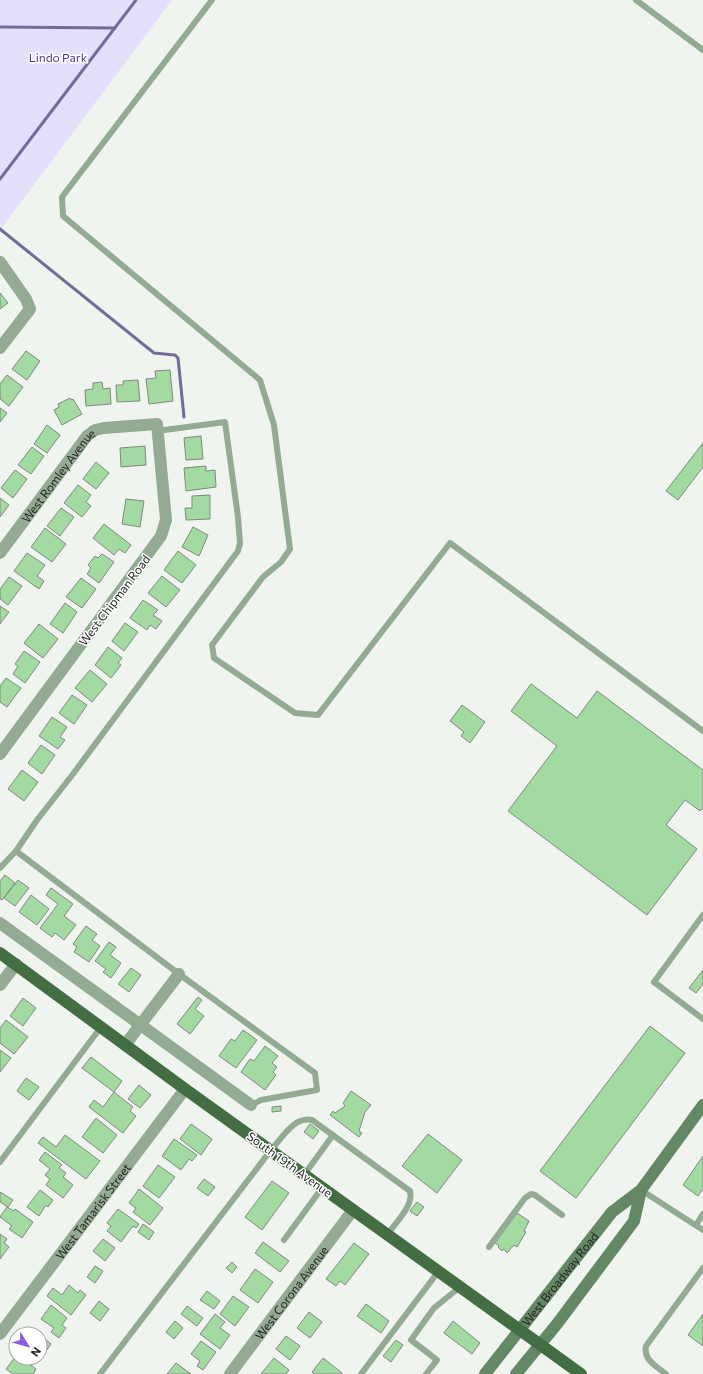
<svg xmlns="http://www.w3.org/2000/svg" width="703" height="1374" font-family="Commissioner,sans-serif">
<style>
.green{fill:#e4dffa}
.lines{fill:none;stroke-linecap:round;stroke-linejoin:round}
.stream{stroke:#746b99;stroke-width:3}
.building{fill:#a2daa1;stroke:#828881}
.lane{stroke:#93ab93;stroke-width:6}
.street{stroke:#93ab93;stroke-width:12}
.secondary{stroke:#658864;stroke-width:12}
.primary{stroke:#436e43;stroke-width:12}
.labels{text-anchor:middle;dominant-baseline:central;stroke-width:3;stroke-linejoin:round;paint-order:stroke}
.park-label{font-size:12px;fill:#4c3584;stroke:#fff}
.street-label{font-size:12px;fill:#1f211f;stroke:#fff}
</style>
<rect width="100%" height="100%" fill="#eff5ee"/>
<polygon class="green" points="0,0 172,0 0,230"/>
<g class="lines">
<g class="stream">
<polyline points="0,27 115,28"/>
<polyline points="0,179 136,0"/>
<polyline points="0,229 154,353 175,355 178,358 184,417"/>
</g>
</g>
<g class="building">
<polygon points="0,293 8,303 0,309"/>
<polygon points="26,351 40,361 27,380 12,369"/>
<polygon points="170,370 173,401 149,404 146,379 156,378 155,371"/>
<polygon points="7,375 23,387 9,406 0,399 0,384"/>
<polygon points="138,380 140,401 117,402 116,385 123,385 123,381"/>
<polygon points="102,382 103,389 110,388 111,404 86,406 85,390 93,389 93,383"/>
<polygon points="70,398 72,400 73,399 82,414 62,425 54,410 59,407 58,404"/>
<polygon points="0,408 7,413 0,422"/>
<polygon points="47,425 60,435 47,453 34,444"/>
<polygon points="201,436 203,459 186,460 184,438"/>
<polygon points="703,443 703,467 678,500 666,491"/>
<polygon points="145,446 146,465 121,467 120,448"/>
<polygon points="32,447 44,456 31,474 18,465"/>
<polygon points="96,462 109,473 96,489 83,479"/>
<polygon points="206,466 206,471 215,470 216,487 186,491 184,468"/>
<polygon points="15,470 27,479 13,498 1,488"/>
<polygon points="78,485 91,495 86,502 91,506 82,517 64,503"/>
<polygon points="210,495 210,519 186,520 185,508 192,508 192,496"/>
<polygon points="0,498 9,505 0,517"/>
<polygon points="126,499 144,501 140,527 122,524"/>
<polygon points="61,508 74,517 60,536 47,526"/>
<polygon points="104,524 131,545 125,553 119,549 114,555 93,538"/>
<polygon points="193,527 208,535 199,556 182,547"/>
<polygon points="45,528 66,544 52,562 31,547"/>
<polygon points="178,551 196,565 182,583 164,570"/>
<polygon points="27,553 45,565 37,576 44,581 39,589 14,571"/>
<polygon points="102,554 114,562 99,583 87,574 91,568 88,565 95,556 98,558"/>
<polygon points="162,576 180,590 166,607 148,593"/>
<polygon points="9,577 22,586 8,605 0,599 0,589"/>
<polygon points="81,578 96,589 82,608 66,597"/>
<polygon points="143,600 158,610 153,615 162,621 156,629 150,625 147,630 130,618"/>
<polygon points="65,603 77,612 63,633 50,624"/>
<polygon points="0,606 9,612 0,624"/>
<polygon points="125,623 138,632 124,651 112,641"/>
<polygon points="39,624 58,639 43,658 24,643"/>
<polygon points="108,647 122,658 118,663 121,665 111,678 95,665"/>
<polygon points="24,651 40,662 25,683 13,674 18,666 15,664"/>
<polygon points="90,670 107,684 92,702 75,688"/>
<polygon points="6,678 21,688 7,707 0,702 0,686"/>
<polygon points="531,684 577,718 597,691 703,770 703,808 700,811 685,800 666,825 697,849 647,915 508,811 557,746 511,711"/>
<polygon points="72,695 87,705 74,724 59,713"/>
<polygon points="462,705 485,722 470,743 461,736 464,732 450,721"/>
<polygon points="52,717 67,727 60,737 65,740 58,749 39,736"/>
<polygon points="41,745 55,755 42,774 28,763"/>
<polygon points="22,770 38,782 24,801 8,789"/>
<polygon points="5,875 15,883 2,900 0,899 0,881"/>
<polygon points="18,880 29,888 15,906 4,898"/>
<polygon points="51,888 73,904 64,916 76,925 64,940 55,933 52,937 40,928 58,904 46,895"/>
<polygon points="31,895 49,909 37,925 19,912"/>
<polygon points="86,926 97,934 92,940 100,946 89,962 74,952 77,947 73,944"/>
<polygon points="109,942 116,947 110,955 121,963 111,978 103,972 106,969 95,961"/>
<polygon points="131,968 141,975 129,992 118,984"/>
<polygon points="703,970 703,984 696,993 689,988"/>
<polygon points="198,997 202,1000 195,1009 204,1016 190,1034 177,1024"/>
<polygon points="23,998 36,1008 23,1026 10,1016"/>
<polygon points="6,1020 28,1037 14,1054 0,1043 0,1028"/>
<polygon points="650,1026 685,1053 576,1198 540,1171"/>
<polygon points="243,1030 257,1040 236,1068 219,1056 231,1039 235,1041"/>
<polygon points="265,1046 278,1056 272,1063 277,1067 273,1072 276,1075 265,1090 241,1072 250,1059 254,1061"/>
<polygon points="0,1050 11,1058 0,1072"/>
<polygon points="91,1057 122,1081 114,1092 82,1068"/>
<polygon points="26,1078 39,1087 29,1100 17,1091"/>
<polygon points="139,1085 151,1095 140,1108 128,1099"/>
<polygon points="351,1091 371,1105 365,1112 359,1131 362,1133 359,1137 330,1115 333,1111 335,1113 345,1106 343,1103"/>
<polygon points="114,1092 133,1107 130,1111 136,1116 123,1133 89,1107 94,1100 103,1107"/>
<polygon points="281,1106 281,1111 272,1112 272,1107"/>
<polygon points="96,1118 117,1135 103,1153 82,1137"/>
<polygon points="191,1124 212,1139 201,1155 180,1139"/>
<polygon points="310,1124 319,1131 313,1139 304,1132"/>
<polygon points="428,1134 462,1160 437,1193 402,1166"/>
<polygon points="65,1135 100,1161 86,1179 38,1143 43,1137 56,1147"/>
<polygon points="174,1139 197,1155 192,1161 189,1159 181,1170 162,1156"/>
<polygon points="45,1152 62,1165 59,1168 66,1173 63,1177 73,1185 63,1198 46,1185 50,1179 45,1175 50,1169 39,1160"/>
<polygon points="703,1156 703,1189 698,1196 683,1185"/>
<polygon points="158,1165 175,1177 159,1198 143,1186"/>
<polygon points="204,1179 215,1187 208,1196 197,1188"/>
<polygon points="272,1181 289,1193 262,1230 245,1217"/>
<polygon points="139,1189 163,1208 150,1225 133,1212 136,1208 129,1203"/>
<polygon points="40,1190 53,1200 48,1207 46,1205 39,1216 27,1207"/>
<polygon points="0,1192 13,1200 8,1207 0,1202"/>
<polygon points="417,1202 424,1207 417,1216 410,1211"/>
<polygon points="7,1207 14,1211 15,1209 33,1222 22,1238 9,1229 12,1226 0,1217"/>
<polygon points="118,1209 139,1224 136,1228 133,1226 121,1242 107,1231 111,1226 107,1223"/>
<polygon points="517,1213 529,1221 524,1231 526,1232 517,1247 514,1245 507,1253 504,1249 502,1251 498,1247 499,1246 495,1243"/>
<polygon points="143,1224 154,1232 149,1240 138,1232"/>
<polygon points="0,1234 7,1239 4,1243 9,1247 0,1259"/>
<polygon points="103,1239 115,1248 105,1261 93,1251"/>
<polygon points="263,1242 289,1261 280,1272 255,1253"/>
<polygon points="354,1243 369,1254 345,1285 340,1281 336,1286 326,1279"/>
<polygon points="232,1262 237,1267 232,1273 226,1268"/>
<polygon points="95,1266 103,1271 95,1283 87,1277"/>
<polygon points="255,1269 273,1282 258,1303 240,1290"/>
<polygon points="69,1285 78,1293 80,1290 86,1295 71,1315 47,1296 53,1288 62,1295"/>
<polygon points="207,1291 220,1301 214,1309 200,1300"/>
<polygon points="233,1296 249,1307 235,1326 220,1314"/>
<polygon points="99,1301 109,1309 100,1321 90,1313"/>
<polygon points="366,1304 389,1321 381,1333 357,1316"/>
<polygon points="51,1305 67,1318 62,1325 66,1328 59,1338 51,1332 54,1328 41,1319"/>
<polygon points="187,1306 203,1318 197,1326 181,1314"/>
<polygon points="309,1312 322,1322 310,1338 297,1328"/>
<polygon points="215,1314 225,1322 220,1328 230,1335 220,1349 200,1334"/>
<polygon points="703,1314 703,1346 688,1335"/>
<polygon points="175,1321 183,1328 174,1339 166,1332"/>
<polygon points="453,1321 480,1343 472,1354 444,1333"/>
<polygon points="32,1330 38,1334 29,1334"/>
<polygon points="40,1335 51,1344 38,1362 33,1358 40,1358"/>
<polygon points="286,1336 300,1346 290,1360 276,1349"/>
<polygon points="396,1340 403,1345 391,1362 383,1356"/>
<polygon points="201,1341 216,1352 203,1370 197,1366 200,1361 191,1354"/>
<polygon points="16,1356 16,1358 23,1359 36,1369 33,1374 13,1374 6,1369"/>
<polygon points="274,1358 289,1370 286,1374 261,1374"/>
<polygon points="323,1358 342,1373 342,1374 314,1374 312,1372"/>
<polygon points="176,1363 191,1374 167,1374"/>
</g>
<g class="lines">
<g class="lane">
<polyline points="212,0 62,197 63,216 260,380 274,425 290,549 281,562 263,577 212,645 214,658 295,713 318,715 450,543 703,731"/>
<polyline points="636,0 703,50"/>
<polyline points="16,851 37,820 73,774 238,551 240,543 238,517 225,422 157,431"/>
<polyline points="0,868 16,851 179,974 315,1073 317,1090 261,1100 251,1105"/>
<polyline points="703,1019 654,982 703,915"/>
<polyline points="0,1162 101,1027"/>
<polyline points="304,1175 333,1135"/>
<polyline points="641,1190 703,1230"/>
<polyline points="696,1225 703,1214"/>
<polyline points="284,1240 322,1188"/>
<polyline points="489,1247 525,1198 531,1194 535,1195 562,1215"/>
<path d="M100 1374 271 1150C282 1138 294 1116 312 1120L410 1191C414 1206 395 1223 387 1235"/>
<polyline points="361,1374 438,1272"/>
<polyline points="426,1374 437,1360 411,1340 434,1308 460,1287"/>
<path d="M666 1374C656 1366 643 1360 646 1346L703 1268"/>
</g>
<g class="street">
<polyline points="0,262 26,299 30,309 0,348"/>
<path id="s1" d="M0 553 87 436 95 430 104 428 157 424 166 520 161 536 0 754"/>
<polyline points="0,923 251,1105"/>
<polyline points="0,985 16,964"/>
<polyline points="125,1045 179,974"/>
<path id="s2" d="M0 1334 185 1089"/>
<path id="s3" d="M230 1374 353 1210"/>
</g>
<g class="secondary">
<path id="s4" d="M485 1374 612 1212 641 1190 703 1105"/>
<polyline points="516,1374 557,1324 634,1221 641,1190"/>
</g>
<polyline class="primary" points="0,953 185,1089 581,1374"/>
</g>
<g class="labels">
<g class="park-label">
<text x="58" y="57">Lindo Park</text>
</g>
<g class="street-label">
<text stroke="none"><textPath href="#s1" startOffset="97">West Romley Avenue</textPath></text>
<text transform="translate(114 600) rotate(-53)">West Chipman Road</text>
<text transform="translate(290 1164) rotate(36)">South 19th Avenue</text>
<text stroke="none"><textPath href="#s2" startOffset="154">West Tamarisk Street</textPath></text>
<text stroke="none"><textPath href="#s4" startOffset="121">West Broadway Road</textPath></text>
<text stroke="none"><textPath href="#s3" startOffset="102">West Corona Avenue</textPath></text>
</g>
</g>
<g transform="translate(28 1346) rotate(127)"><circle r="19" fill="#ffffff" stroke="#a5a6a5"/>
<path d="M0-3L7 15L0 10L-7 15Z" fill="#8461db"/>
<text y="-6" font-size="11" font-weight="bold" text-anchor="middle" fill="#1f211f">N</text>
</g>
</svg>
